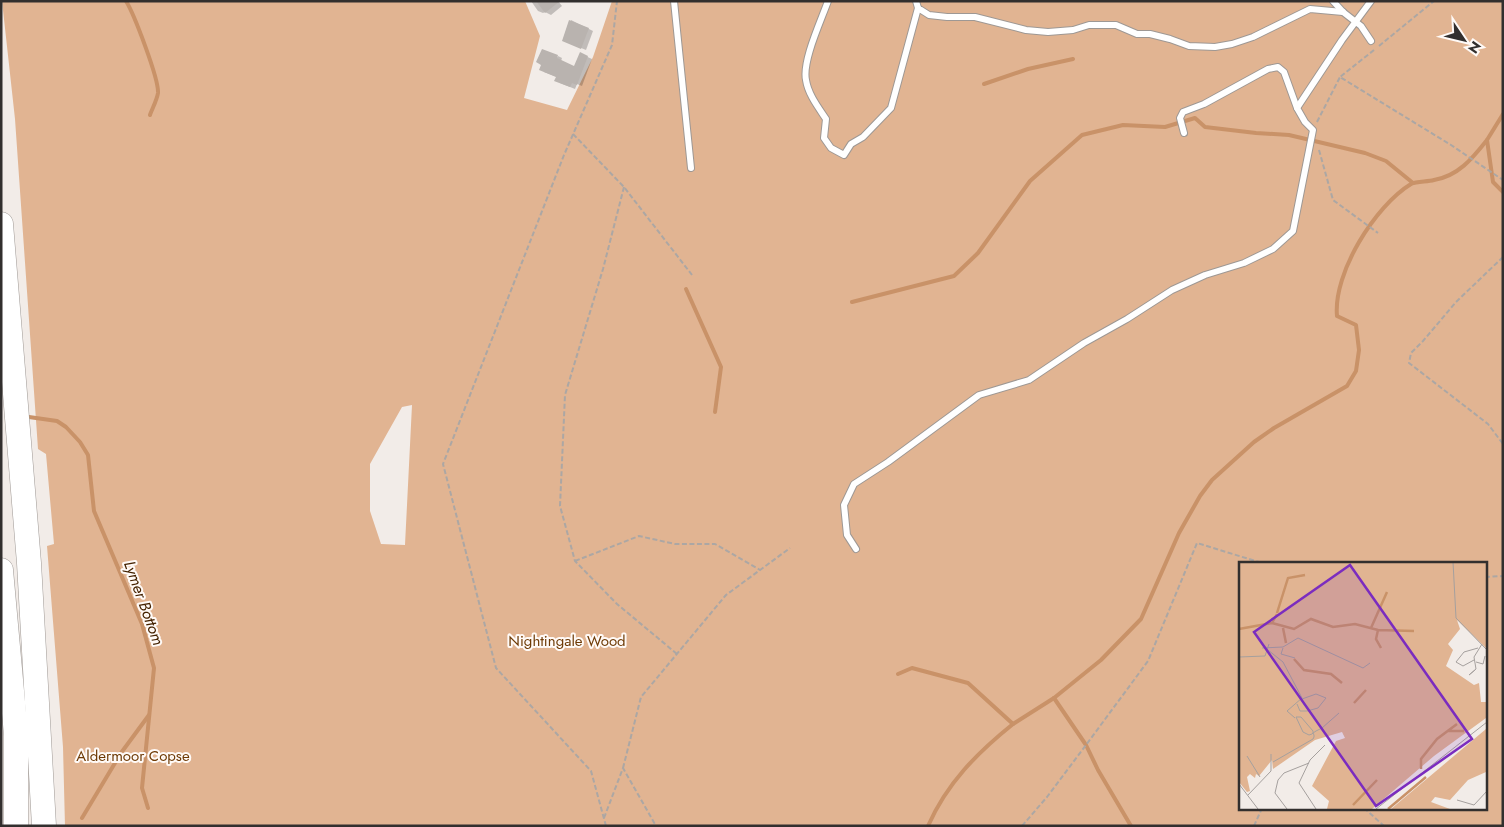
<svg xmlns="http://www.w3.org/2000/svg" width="1504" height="827" font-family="Jost,sans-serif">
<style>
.green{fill:#e1b492;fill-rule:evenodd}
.shadow{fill:#0003}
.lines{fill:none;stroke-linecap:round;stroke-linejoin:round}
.stream{stroke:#c99268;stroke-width:4}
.building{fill:#b9b3af}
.service-casing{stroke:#9e9894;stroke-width:8}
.motorway-casing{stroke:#9e9894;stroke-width:25}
.path{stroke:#aca7a4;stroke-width:2;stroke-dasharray:5 2.5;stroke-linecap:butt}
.service{stroke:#fff;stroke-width:6}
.motorway{stroke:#fff;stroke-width:24}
.labels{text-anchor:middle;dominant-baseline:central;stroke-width:4;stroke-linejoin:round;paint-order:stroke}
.park-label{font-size:15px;fill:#6e3a05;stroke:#fffaf7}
.water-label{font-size:16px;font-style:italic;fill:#452200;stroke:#fffaf7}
.inset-river{fill:none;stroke:#c99268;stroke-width:2.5}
.inset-road{fill:none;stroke:#a5a09e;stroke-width:1}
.view{fill:#7b2cbf;fill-opacity:0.15;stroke:#7b2cbf;stroke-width:2.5}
.inset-edge{fill:none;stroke:#322f2e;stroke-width:2.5}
</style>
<rect width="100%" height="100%" fill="#f2ece8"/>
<path class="green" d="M2 1H525L540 36 524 98 567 110 593 57 612 1H1503V826H65L63 747 47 546 54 544 46 454 38 449 15 119ZM412 405 405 545 381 544 370 511V464L402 407ZM1240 563H1485V808H1240Z"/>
<g class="shadow">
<polygon points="531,1 558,1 562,6 551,15 545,12 543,13 538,11"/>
<polygon points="571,20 593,31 586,50 564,41"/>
<polygon points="581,54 592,59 582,86 577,84 575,89 560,83 557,77 544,72 558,56 562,58 561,61 575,68"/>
</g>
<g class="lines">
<g class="stream">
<path d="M126 1C134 14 159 79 158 93 157 100 152 109 150 115"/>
<polyline points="984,84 1028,69 1073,59"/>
<polyline points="1503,114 1487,140 1493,182 1503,192"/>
<polyline points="686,289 721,367 715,412"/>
<polyline points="852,302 954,276 978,253 1030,181 1082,135 1123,125 1165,127 1195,118 1205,127 1256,133 1289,135 1365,153 1386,161 1413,183"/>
<polyline points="29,417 57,421 66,427 80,442 88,455 94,511 142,624 154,668 142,788 148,808"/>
<path d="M898 674 912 668 968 683 1013 724C977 753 947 783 928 826"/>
<polyline points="1054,698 1086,745 1098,770 1131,826"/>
<path d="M1013 724 1054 698 1101 660 1141 619 1179 533 1200 496 1212 480 1254 442 1274 428 1347 386 1356 371 1359 350 1356 325 1337 316C1333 273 1375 206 1411 184 1417 181 1427 182 1434 180 1458 176 1472 159 1487 140"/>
<polyline points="82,818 121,753 149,715"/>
</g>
</g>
<g class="building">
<polygon points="536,1 560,1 545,13"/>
<polygon points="569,20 589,28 581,49 562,41"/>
<polygon points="542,49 558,55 557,58 574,66 580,52 588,56 577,85 572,83 570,87 554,81 556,77 539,70 541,65 536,62"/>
</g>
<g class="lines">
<g class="service-casing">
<g id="service">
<polyline points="674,1 691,168"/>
<path d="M828 1C821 21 802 61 806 80 808 94 818 107 826 119L824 138 831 148 844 155 851 144 863 137 891 108 918 8"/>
<polyline points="916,1 918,8 929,15 947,17 975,17 1026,30 1048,32 1073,30 1089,25 1116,25 1137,34 1150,34 1170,39 1189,46 1215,47 1232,44 1253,37 1310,9 1343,12"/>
<polyline points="1333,1 1343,12 1361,26 1371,41"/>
<polyline points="1184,133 1180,118 1183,112 1204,104 1268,69 1278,67 1284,72 1297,108"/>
<polyline points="856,549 847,535 844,505 854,484 888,462 979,395 1029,380 1084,343 1127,319 1172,290 1205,275 1244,263 1273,249 1293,231 1313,130 1305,122 1297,108 1342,40 1371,1"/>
</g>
</g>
<g class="motorway-casing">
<g id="motorway">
<polyline points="1,224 29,563 44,826"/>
<polyline points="1,570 16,735 16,826"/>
</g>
</g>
<g class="path">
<polyline points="1379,46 1434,1"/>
<polyline points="1374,50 1340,77 1451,145 1503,180"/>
<polyline points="1317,122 1340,77"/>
<polyline points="573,134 624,187 692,275"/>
<polyline points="1319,150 1333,200 1378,233"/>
<polyline points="624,187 603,269 565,395 560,506 575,561 617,604 677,654"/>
<polyline points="1503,257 1456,302 1423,341 1411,353 1409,363 1488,424 1503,444"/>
<polyline points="575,561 639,536 675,544 715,544 760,570"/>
<polyline points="1485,577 1503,576"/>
<polyline points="623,768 641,697 726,595 790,548"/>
<polyline points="1364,808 1384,826"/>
<polyline points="604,818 623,768 656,826"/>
<polyline points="606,826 591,771 496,668 443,464 564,155 612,45 617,1"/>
<polyline points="1022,826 1047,797 1086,745 1148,661 1197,543 1262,563"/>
<polyline points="1254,826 1262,808"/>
</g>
<use href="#service" class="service"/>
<use href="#motorway" class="motorway"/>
</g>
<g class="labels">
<g class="park-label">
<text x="567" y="641">Nightingale Wood</text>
<text x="133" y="756">Aldermoor Copse</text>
</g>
<g class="water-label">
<text transform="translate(144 603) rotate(70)">Lymer Bottom</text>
</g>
</g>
<g transform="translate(1239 562)">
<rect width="248" height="248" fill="#f2ece8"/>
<path d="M0 0H247V86L218 58 221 67 209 82 214 88 207 104 235 123 240 121 242 140H247V156L195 194 133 247H88L90 239 73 224 97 179 106 176 103 170 76 178 34 207 33 198 20 214 17 212 16 216 11 212 8 215 11 229 8 230 0 220ZM247 167V210L229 218 211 238 196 235 192 240 211 247H152Z" fill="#e1b492"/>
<path class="inset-river" d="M38 51 49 16 66 13M33 61 55 67 72 57 94 65 116 62 139 68M44 66 47 81M132 66 148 30M0 67 33 61 38 52M142 86 137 77 139 68 175 69M55 97 65 108 92 112 103 121M115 141 127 128M208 169H225M182 207V197L198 177 218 162M114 243 138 218M149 247 187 215"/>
<path class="inset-road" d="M214 0 217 56 248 88M23 86 44 85 59 76 124 106 131 101M44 86 42 92 56 96M29 88 44 100 63 136 48 149 56 156M0 95 26 94 30 82M235 98 224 104 217 100 225 90 239 86M237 100 244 102 246 94M236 108 230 113 237 107 235 95 243 82M58 142 61 149H68L79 146 87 136 77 132 63 137M8 194 21 215M34 200 74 177 75 175V173L74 171V169L62 155H57L64 170 70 173 73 172 74 171 77 169 83 166 100 151M0 222 19 247M9 233 32 209V192M218 238 235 243 248 229M48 247 36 231 39 218 45 211 70 201M77 247 60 221 71 198 86 183M137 247 248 160"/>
<path class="view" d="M111 3 233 177 137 244 15 70Z"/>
<rect width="248" height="248" class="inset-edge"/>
</g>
<rect width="1504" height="827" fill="none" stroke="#322f2e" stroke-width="5"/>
<g transform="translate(1464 40) rotate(125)" stroke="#fffaf7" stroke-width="4" paint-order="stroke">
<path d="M0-4L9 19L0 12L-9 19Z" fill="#322f2e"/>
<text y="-8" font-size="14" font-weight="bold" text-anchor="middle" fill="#322f2e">N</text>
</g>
</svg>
